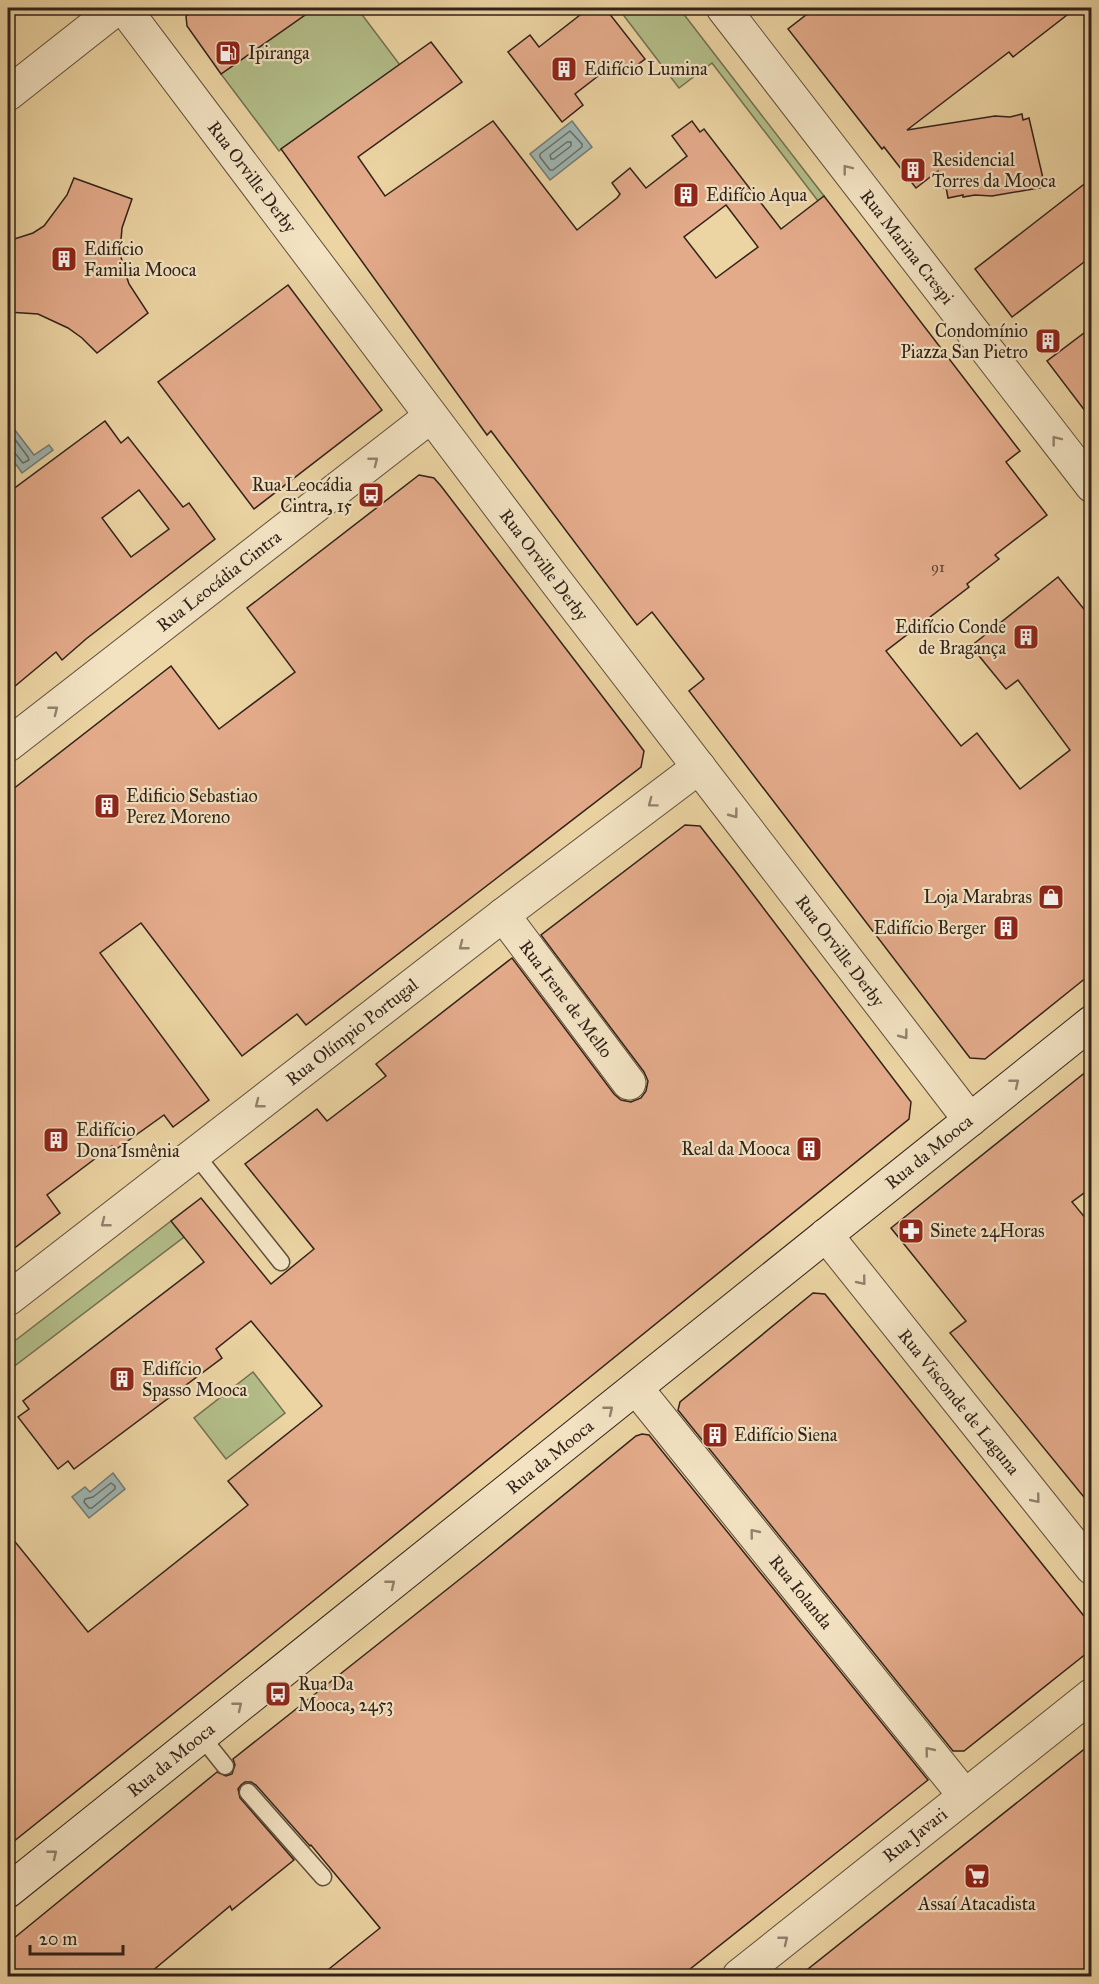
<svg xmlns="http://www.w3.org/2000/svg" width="1099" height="1984" font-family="'IM FELL Great Primer',serif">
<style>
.green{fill:#b3be89;stroke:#727052;stroke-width:1.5}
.water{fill:#9eb5b1;stroke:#727a75;stroke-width:1.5}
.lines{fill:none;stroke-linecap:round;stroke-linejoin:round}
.shore{stroke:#686c66;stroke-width:1.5}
.building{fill:#e4ab8b;stroke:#31221a;stroke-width:1.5;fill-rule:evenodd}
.service-casing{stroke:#604e3c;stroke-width:19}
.minor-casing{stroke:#604e3c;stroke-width:35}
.secondary-casing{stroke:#31221a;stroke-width:35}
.service{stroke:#f3e3c3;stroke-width:16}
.minor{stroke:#f3e3c3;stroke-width:33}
.secondary{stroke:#f3e3c3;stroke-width:33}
.oneway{stroke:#92826e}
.labels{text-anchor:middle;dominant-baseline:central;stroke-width:4.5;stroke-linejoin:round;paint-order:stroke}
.number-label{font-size:15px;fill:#5e4436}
.poi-label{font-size:18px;fill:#31221a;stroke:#f3e3c3;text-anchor:start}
.street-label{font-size:18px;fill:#31221a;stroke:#f3e3c3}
</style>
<rect width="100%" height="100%" fill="#ecd4a3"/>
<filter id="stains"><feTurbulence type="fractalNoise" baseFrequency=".00333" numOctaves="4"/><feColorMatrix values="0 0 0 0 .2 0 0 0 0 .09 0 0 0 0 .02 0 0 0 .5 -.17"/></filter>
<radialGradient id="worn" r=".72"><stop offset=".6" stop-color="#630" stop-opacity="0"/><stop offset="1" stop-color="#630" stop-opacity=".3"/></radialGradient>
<g class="green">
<polygon points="315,8 357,8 400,65 279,151 221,74"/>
<polygon points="618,8 679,8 824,196 818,201 712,63 679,88"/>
<polygon points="171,1221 184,1237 8,1371 8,1346"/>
<polygon points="253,1372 285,1413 226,1459 194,1418"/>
</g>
<g class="water">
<polygon points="572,121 592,147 550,180 530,154"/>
<polygon points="8,413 8,421 34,455 49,445 53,450 22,473 8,453"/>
<polygon points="113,1473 125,1489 89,1518 72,1497 85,1487 90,1492"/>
</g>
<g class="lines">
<g class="shore">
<polygon points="570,131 582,144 582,147 553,170 550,170 540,157 540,154"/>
<polygon points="567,142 571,142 571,146 554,159 551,159 550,155"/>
<polyline points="8,430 28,457 29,460 23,463 14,452 8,450"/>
<polygon points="111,1483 115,1486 115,1489 92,1508 89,1508 84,1502 85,1499 93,1497"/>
</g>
</g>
<g class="building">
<polygon points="197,8 315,8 221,74 187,26 186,16"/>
<polygon points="589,8 605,8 645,59 624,75 615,63 575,94 583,105 562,122 508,52 530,35 539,47"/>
<polygon points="815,8 1076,8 1013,57 1009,52 907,130 995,116 1010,117 1022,114 1023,120 1029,118 1045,187 992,196 975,195 963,197 963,195 948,198 946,187 941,188 938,171 916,188 884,147 882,149 788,29"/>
<path d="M431 42 462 82 358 157 385 196 493 121 577 230 617 198 620 194 612 183 630 168 646 188 687 156 672 136 692 121 700 132 704 129 781 229 824 196 1020 451 1006 462 1047 515 995 555 999 559 967 584 969 587 886 651 961 746 977 733 1020 789 1070 750 1018 680 1006 689 971 646 1058 577 1092 619V973L985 1059 970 1058 689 691 704 679 652 612 637 625 491 431 487 435 281 149ZM726 205 758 247 716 278 684 237Z"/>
<polygon points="74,178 132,199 122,228 120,252 123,266 129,284 148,313 97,353 82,338 68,328 38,314 8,312 8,241 33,233 44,226 67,195"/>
<polygon points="1092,178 1092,256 1012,317 975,269"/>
<polygon points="288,285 382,410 254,509 158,382"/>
<polygon points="1092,327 1092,420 1047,361"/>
<path d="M105 421 121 443 128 437 183 507 189 503 215 539 86 639 62 660 56 652 8 692V493ZM139 490 169 529 131 557 102 518Z"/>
<polygon points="419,475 434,478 441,486 632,735 644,751 641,767 306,1025 297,1014 242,1056 141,923 100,953 209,1100 173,1127 164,1115 115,1150 112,1146 47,1195 60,1213 8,1253 8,793 171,666 219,729 295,672 247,608"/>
<polygon points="685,825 700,826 736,872 911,1102 909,1119 239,1661 8,1846 8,1533 88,1632 248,1505 228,1481 322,1406 251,1321 216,1349 222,1358 74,1469 68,1461 58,1469 18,1417 29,1409 23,1401 204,1262 171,1221 201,1198 271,1284 314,1249 245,1164 317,1109 327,1121 386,1076 376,1064 512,958 614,1094 621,1100 631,1102 641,1098 646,1091 648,1081 644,1072 541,935"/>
<polygon points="1092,1067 1092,1187 1072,1202 1092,1226 1092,1507 950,1333 966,1321 891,1228"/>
<polygon points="813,1293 825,1294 1092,1626 1092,1649 964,1751 953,1751 678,1410 680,1402"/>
<polygon points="642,1434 649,1435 928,1780 680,1977 319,1977 380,1928 311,1845 310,1846 256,1785 251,1782 245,1782 241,1785 238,1789 240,1798 294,1860 232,1910 230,1906 145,1977 8,1977 8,1943 217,1772 226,1776 232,1774 235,1765 233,1759 484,1560 636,1436"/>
<polygon points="1092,1743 1092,1977 798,1977 1019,1801"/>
</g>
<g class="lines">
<g class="service-casing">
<g id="service">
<polyline points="195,1154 281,1262"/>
<polyline points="201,1736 225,1766"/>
<polyline points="248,1792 323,1877"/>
</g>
</g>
<g class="minor-casing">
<g id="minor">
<polyline points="124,8 555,580 970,1120"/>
<polyline points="723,8 1092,486"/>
<polyline points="8,94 117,8"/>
<polyline points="8,745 431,416"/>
<polyline points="503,915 629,1083"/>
<polyline points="826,1235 1092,1568"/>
<polyline points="8,1299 503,915 699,767"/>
<polyline points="636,1388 965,1796"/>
<polyline points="739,1976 1092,1695"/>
</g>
</g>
<g class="secondary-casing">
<polyline id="secondary" points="8,1891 1092,1022"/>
</g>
<use href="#service" class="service"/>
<use href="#minor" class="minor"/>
<use href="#secondary" class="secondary"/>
</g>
<defs><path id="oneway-chevron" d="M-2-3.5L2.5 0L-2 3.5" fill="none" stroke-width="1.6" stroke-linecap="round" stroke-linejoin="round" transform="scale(1.5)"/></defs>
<g class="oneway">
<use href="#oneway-chevron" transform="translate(847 169) rotate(-128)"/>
<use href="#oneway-chevron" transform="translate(1056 440) rotate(-128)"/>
<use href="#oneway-chevron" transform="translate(374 461) rotate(-38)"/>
<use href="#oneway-chevron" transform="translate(54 710) rotate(-38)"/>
<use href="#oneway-chevron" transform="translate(652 803) rotate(143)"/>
<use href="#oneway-chevron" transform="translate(734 814) rotate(53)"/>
<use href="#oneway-chevron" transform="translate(463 946) rotate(142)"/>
<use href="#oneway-chevron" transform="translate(904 1035) rotate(53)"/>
<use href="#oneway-chevron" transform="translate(1015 1083) rotate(-39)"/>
<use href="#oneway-chevron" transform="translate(259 1104) rotate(142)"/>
<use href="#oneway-chevron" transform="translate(105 1223) rotate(142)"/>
<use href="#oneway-chevron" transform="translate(862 1281) rotate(51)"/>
<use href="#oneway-chevron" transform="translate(609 1410) rotate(-39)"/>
<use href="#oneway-chevron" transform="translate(1036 1499) rotate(51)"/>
<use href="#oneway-chevron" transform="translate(754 1533) rotate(-129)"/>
<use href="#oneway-chevron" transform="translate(391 1584) rotate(-39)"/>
<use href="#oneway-chevron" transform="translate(238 1706) rotate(-39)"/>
<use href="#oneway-chevron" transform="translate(929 1751) rotate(-129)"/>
<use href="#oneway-chevron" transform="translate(53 1854) rotate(-39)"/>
<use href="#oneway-chevron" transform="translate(784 1940) rotate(-39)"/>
</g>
<defs>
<g id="fuel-square" transform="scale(1.35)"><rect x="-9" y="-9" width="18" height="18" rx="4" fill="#8f2418" stroke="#f3e3c3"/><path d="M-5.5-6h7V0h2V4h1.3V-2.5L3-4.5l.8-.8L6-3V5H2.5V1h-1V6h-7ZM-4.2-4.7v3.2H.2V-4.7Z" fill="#fff"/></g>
<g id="building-square" transform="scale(1.35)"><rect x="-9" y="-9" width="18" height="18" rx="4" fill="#8f2418" stroke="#f3e3c3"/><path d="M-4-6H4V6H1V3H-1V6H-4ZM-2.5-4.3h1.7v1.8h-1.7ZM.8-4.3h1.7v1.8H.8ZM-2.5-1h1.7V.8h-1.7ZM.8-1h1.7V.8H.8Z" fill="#fff"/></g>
<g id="bus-square" transform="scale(1.35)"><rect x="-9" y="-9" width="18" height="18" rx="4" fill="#8f2418" stroke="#f3e3c3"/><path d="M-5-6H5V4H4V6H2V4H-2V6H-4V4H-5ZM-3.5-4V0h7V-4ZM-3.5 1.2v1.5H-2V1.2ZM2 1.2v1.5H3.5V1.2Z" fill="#fff"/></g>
<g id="shop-square" transform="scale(1.35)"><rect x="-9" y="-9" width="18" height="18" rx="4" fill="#8f2418" stroke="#f3e3c3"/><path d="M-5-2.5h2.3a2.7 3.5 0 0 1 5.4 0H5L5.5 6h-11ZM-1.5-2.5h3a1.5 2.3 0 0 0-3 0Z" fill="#fff"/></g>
<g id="pharmacy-square" transform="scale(1.35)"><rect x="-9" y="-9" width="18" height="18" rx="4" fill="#8f2418" stroke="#f3e3c3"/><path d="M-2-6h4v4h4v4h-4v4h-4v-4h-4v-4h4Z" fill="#fff"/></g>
<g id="supermarket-square" transform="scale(1.35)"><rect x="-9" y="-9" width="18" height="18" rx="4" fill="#8f2418" stroke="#f3e3c3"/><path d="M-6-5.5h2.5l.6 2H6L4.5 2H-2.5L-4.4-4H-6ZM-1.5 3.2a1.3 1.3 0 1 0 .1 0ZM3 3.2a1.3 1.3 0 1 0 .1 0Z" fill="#fff"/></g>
</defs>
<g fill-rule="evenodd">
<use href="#fuel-square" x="228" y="53"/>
<use href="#building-square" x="564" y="69"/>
<use href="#building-square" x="913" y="170"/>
<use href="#building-square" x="686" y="195"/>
<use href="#building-square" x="64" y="259"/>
<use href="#building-square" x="1048" y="341"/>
<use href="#bus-square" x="371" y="495"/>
<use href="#building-square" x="1026" y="637"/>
<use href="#building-square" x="107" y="806"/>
<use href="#shop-square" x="1051" y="897"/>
<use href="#building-square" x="1006" y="928"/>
<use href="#building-square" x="56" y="1140"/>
<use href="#building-square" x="809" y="1149"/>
<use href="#pharmacy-square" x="911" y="1231"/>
<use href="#building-square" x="122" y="1379"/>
<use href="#building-square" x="715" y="1435"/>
<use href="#bus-square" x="278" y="1694"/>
<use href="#supermarket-square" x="977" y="1876"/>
</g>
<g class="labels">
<g class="number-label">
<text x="938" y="567">91</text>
</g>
<g class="poi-label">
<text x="248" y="53">Ipiranga</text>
<text x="584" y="69">Edifício Lumina</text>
<text x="932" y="160">Residencial<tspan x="932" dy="21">Torres da Mooca</tspan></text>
<text x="706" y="195">Edifício Aqua</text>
<text x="84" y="249">Edifício<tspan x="84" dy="21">Familia Mooca</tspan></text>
<text x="1028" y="331" text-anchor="end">Condomínio<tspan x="1028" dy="21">Piazza San Pietro</tspan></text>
<text x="352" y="485" text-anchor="end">Rua Leocádia<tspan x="352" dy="21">Cintra, 15</tspan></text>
<text x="1006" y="627" text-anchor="end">Edifício Conde<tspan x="1006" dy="21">de Bragança</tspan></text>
<text x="126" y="796">Edificio Sebastiao<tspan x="126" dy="21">Perez Moreno</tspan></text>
<text x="1032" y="897" text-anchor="end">Loja Marabras</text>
<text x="986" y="928" text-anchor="end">Edifício Berger</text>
<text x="76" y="1130">Edifício<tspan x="76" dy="21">Dona Ismênia</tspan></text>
<text x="790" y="1149" text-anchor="end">Real da Mooca</text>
<text x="930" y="1231">Sinete 24Horas</text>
<text x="142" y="1369">Edifício<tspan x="142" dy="21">Spasso Mooca</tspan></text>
<text x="734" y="1435">Edifício Siena</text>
<text x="298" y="1684">Rua Da<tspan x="298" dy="21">Mooca, 2453</tspan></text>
<text x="977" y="1904" text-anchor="middle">Assaí Atacadista</text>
</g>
<g class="street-label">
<text transform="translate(252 177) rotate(53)">Rua Orville Derby</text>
<text transform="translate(907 247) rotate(52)">Rua Marina Crespi</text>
<text transform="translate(544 565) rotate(53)">Rua Orville Derby</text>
<text transform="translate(219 581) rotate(-38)">Rua Leocádia Cintra</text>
<text transform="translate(840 951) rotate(53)">Rua Orville Derby</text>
<text transform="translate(566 999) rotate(53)">Rua Irene de Mello</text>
<text transform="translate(352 1032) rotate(-38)">Rua Olímpio Portugal</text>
<text transform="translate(929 1152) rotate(-39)">Rua da Mooca</text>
<text transform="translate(959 1402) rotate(51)">Rua Visconde de Laguna</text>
<text transform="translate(550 1457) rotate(-39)">Rua da Mooca</text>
<text transform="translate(801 1592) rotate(51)">Rua Iolanda</text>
<text transform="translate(171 1760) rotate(-39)">Rua da Mooca</text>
<text transform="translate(915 1835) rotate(-38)">Rua Javari</text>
</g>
</g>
<rect width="1099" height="1984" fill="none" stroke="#ecd4a3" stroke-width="30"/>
<rect x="9" y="9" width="1081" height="1966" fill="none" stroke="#31221a" stroke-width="3"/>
<rect x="15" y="15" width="1069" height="1954" fill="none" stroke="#31221a" stroke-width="1.5"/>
<path d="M30 1945v9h93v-9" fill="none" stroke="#31221a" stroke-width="3"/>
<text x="39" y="1945" font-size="18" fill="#31221a" stroke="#f3e3c3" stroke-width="4.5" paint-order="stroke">20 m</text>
<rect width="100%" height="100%" filter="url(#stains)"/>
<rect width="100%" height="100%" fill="url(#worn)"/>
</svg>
